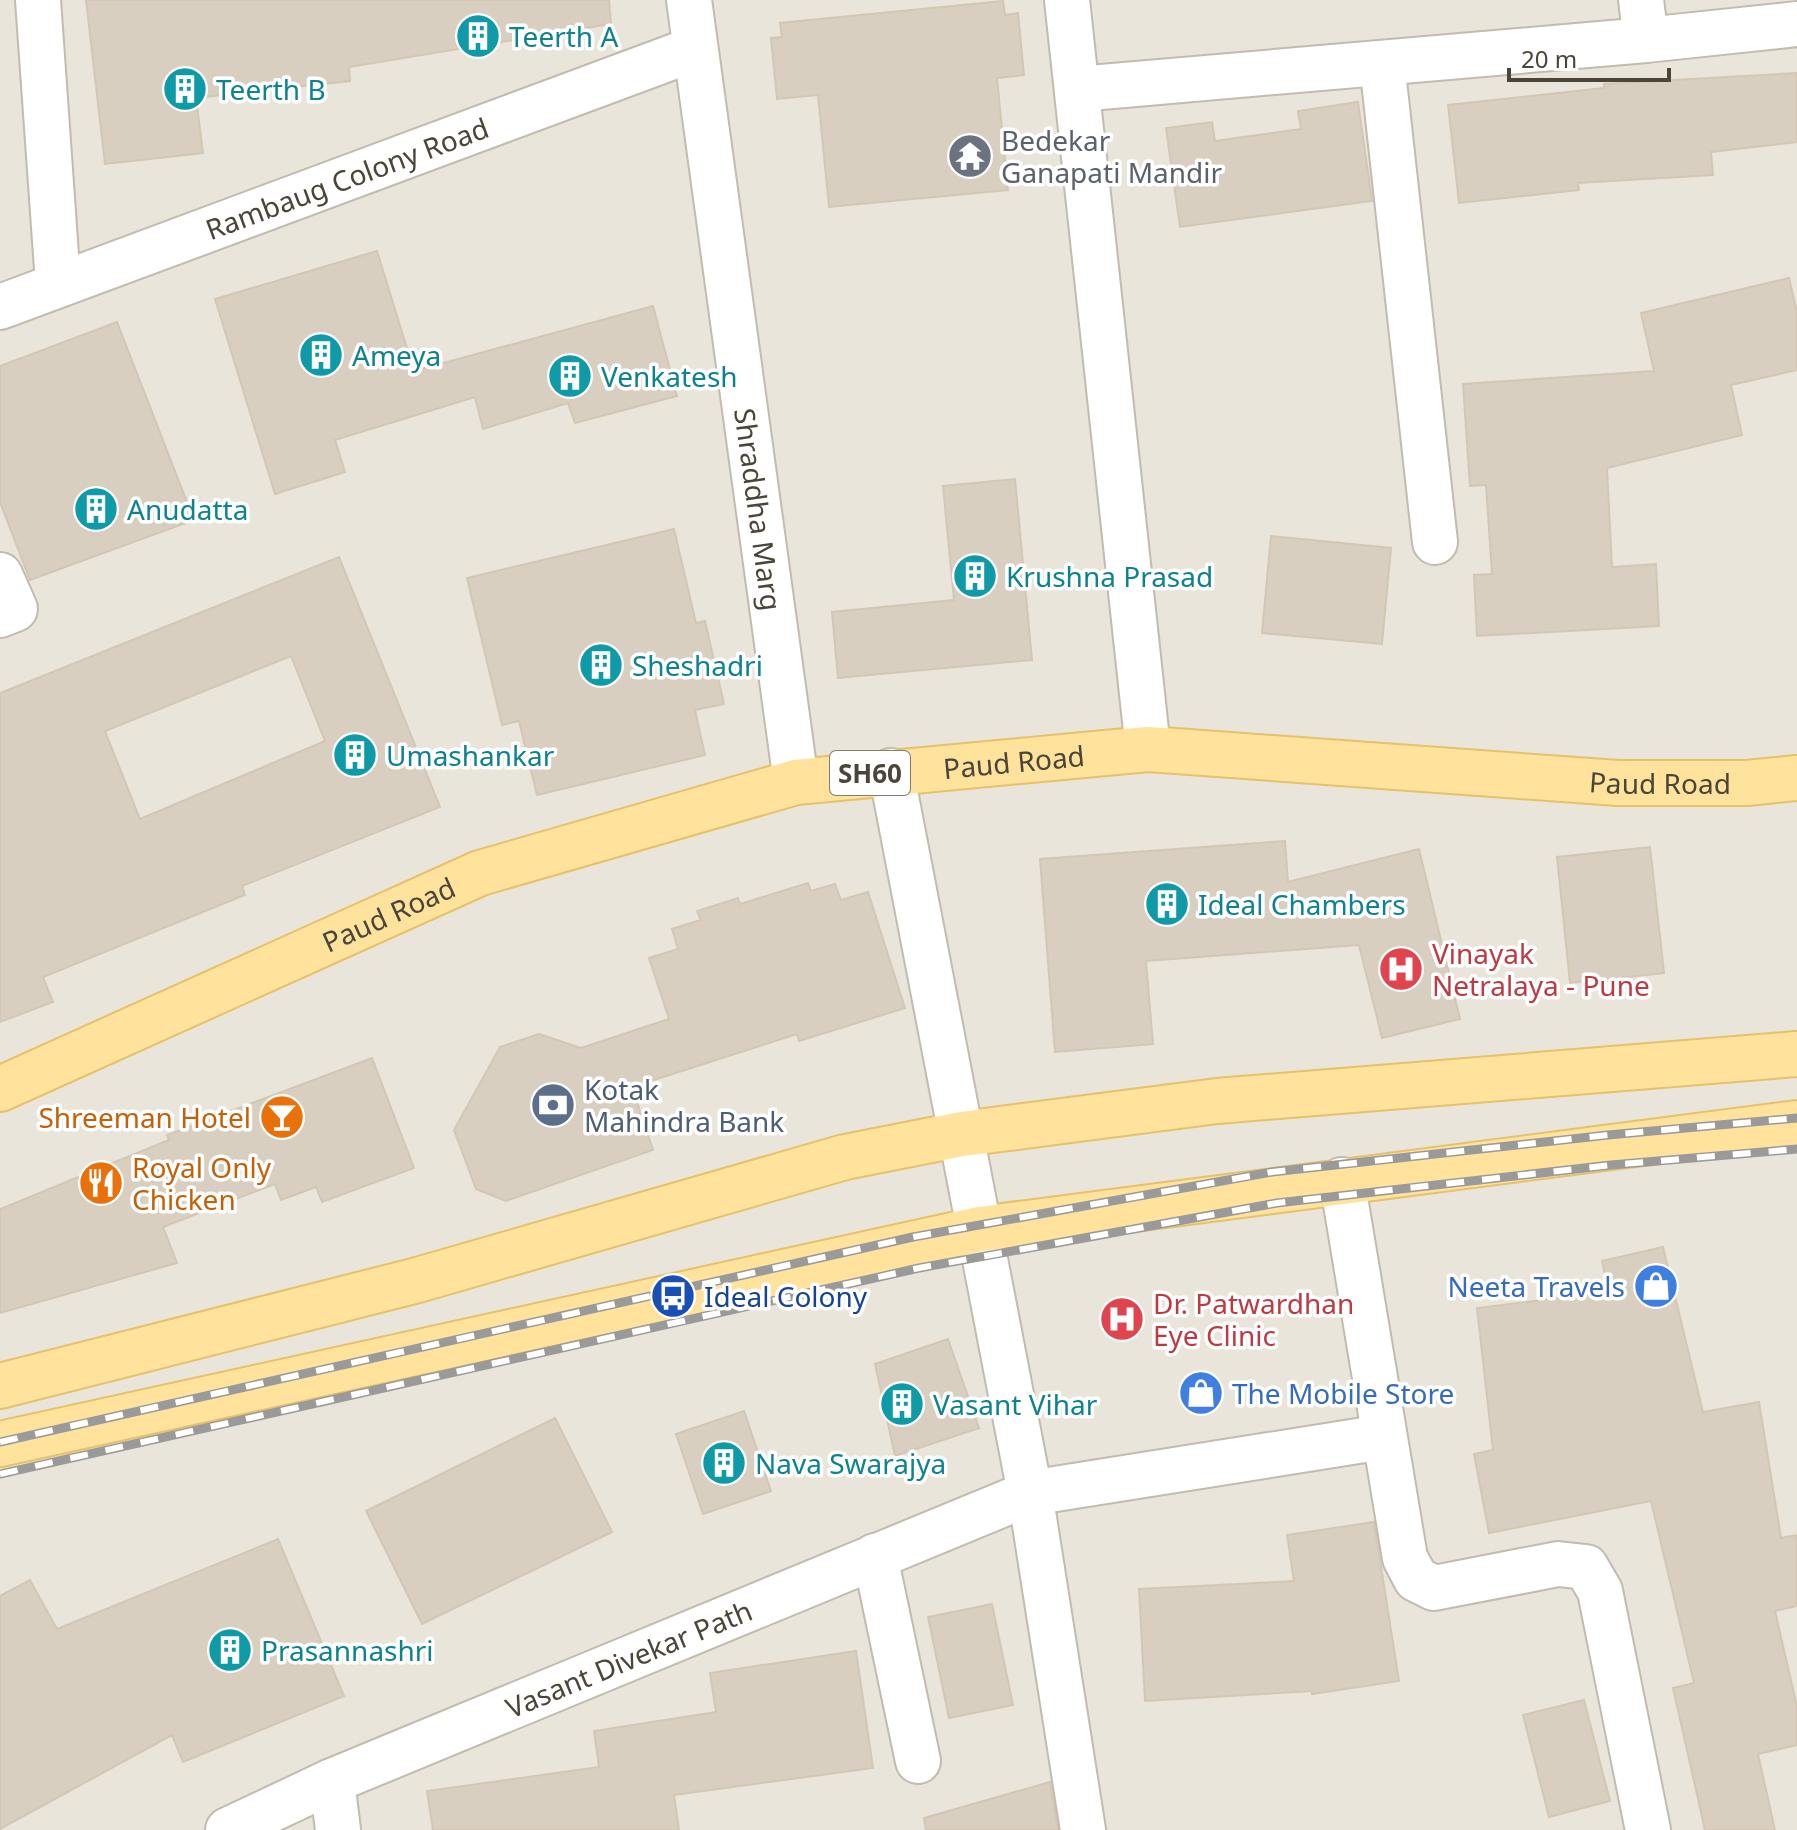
<svg xmlns="http://www.w3.org/2000/svg" width="1797" height="1830" font-family="'Noto Sans',sans-serif">
<style>
.residential{fill:#eae5da}
.building{fill:#d8cfc1;stroke:#d3c7b4;stroke-width:2;fill-rule:evenodd}
.lines{fill:none;stroke-linecap:round;stroke-linejoin:round}
.minor-casing{stroke:#c2bbae;stroke-width:48}
.major-casing{stroke:#e6c16a;stroke-width:48}
.minor{stroke:#fff;stroke-width:44}
.major{stroke:#ffe39c;stroke-width:44}
.rail-casing{stroke:#9a9a9a;stroke-width:9}
.rail{stroke:#fff;stroke-width:6;stroke-dasharray:18;stroke-linecap:butt}
.labels{text-anchor:middle;dominant-baseline:central;stroke-width:7;stroke-linejoin:round;paint-order:stroke}
.shield{fill:#fff;stroke:#817c74;stroke-width:2}
.shield-label{font-size:26px;font-weight:bold;fill:#4b4439}
.culture-label{font-size:28px;fill:#0d838f;stroke:#fff;text-anchor:start}
.worship-label{font-size:28px;fill:#5b616d;stroke:#fff;text-anchor:start}
.street-label{font-size:28px;fill:#4b4439;stroke:#fff}
.health-label{font-size:28px;fill:#be3a42;stroke:#fff;text-anchor:start}
.service-label{font-size:28px;fill:#4e5e75;stroke:#fff;text-anchor:start}
.food-label{font-size:28px;fill:#c56008;stroke:#fff;text-anchor:end}
.shop-label{font-size:28px;fill:#366cbe;stroke:#fff;text-anchor:end}
.transit-label{font-size:28px;fill:#164399;stroke:#fff;text-anchor:start}
</style>
<rect width="100%" height="100%" fill="#f6f3ec"/>
<rect class="residential" x="0" y="0" width="1797" height="1830"/>
<g class="building">
<polygon points="86,0 609,0 611,24 349,67 350,81 196,98 203,153 105,164"/>
<polygon points="1003,1 1005,15 1018,13 1024,75 997,78 1008,190 829,207 818,95 777,99 771,38 782,37 780,23"/>
<polygon points="1797,73 1797,142 1711,152 1713,175 1578,183 1579,190 1459,203 1448,105 1604,88 1604,84"/>
<polygon points="1358,102 1372,201 1180,227 1166,128 1212,122 1215,141 1301,129 1298,111"/>
<polygon points="377,251 414,371 653,306 677,396 575,423 568,403 483,429 475,397 335,440 345,472 275,494 215,299"/>
<polygon points="1789,278 1797,312 1797,370 1731,385 1742,435 1607,468 1612,567 1656,564 1659,626 1477,636 1474,575 1492,574 1486,485 1470,486 1463,384 1654,371 1641,313"/>
<polygon points="117,322 194,520 30,580 0,502 0,366"/>
<polygon points="1015,479 1032,660 838,678 832,612 954,600 943,486"/>
<polygon points="674,529 696,623 705,621 724,704 695,710 705,755 537,795 519,721 502,725 467,578"/>
<polygon points="1271,536 1391,548 1382,644 1262,633"/>
<path d="M339 557 440 807 242 886 245 895 43 977 53 1002 0 1022V693ZM291 656 325 741 140 819 105 731Z"/>
<polygon points="1285,841 1288,882 1419,849 1460,1019 1382,1038 1359,945 1146,961 1153,1044 1055,1052 1040,859"/>
<polygon points="1650,847 1664,973 1570,983 1557,857"/>
<polygon points="808,883 811,891 835,884 841,900 868,892 905,1008 799,1041 797,1034 632,1087 653,1150 506,1201 476,1189 454,1130 500,1047 539,1034 581,1048 669,1019 649,958 678,949 672,929 701,920 697,911 738,898 740,904"/>
<polygon points="372,1058 414,1168 322,1202 316,1187 281,1200 275,1184 163,1227 177,1263 0,1313 0,1209 169,1140 167,1135"/>
<polygon points="1663,1247 1703,1412 1759,1402 1781,1538 1797,1535 1797,1606 1775,1611 1797,1707 1797,1745 1758,1754 1775,1830 1705,1830 1673,1688 1694,1683 1651,1501 1489,1533 1474,1454 1493,1450 1477,1308 1609,1292 1602,1261"/>
<polygon points="948,1339 979,1428 895,1456 875,1364"/>
<polygon points="744,1411 771,1491 703,1514 676,1434"/>
<polygon points="555,1418 612,1532 422,1624 366,1511"/>
<polygon points="1374,1522 1399,1681 1312,1694 1312,1691 1145,1701 1139,1589 1294,1581 1287,1535"/>
<polygon points="278,1539 344,1696 183,1762 172,1735 0,1829 0,1596 30,1580 57,1629"/>
<polygon points="992,1604 1013,1705 949,1718 928,1617"/>
<polygon points="856,1651 873,1768 674,1795 679,1830 433,1830 427,1791 599,1767 594,1731 716,1712 710,1673"/>
<polygon points="1584,1700 1610,1801 1549,1817 1523,1715"/>
<polygon points="1050,1782 1058,1830 926,1830 924,1818"/>
</g>
<g class="lines">
<g class="minor-casing">
<g id="minor">
<polyline points="38,0 58,283"/>
<path id="s1" d="M689 0 796 782"/>
<polyline points="1067,0 1148,749"/>
<polyline points="1646,40 1797,24"/>
<polyline points="1382,63 1435,542"/>
<polyline points="1078,89 1646,40 1641,0"/>
<path id="s2" d="M0 307 694 49"/>
<polyline points="0,575 15,609 0,615"/>
<polyline points="891,771 1030,1493 1083,1830"/>
<polyline points="1342,1180 1405,1558 1416,1579 1434,1588 1558,1564 1586,1567 1600,1591 1648,1830"/>
<polyline points="875,1556 918,1761"/>
<polyline points="332,1781 338,1830"/>
<path id="s3" d="M228 1830 332 1781 1030 1493 1383 1437"/>
</g>
</g>
<g class="major-casing">
<g id="major">
<path id="s4" d="M0 1089 480 873 796 782 1148 749 1618 783H1747L1797 778"/>
<polyline points="0,1386 414,1281 845,1157 962,1134 1217,1101 1797,1054"/>
<polyline points="0,1444 980,1229 1797,1123"/>
</g>
</g>
<use href="#minor" class="minor"/>
<use href="#major" class="major"/>
<g class="rail-casing">
<g id="rail">
<polyline points="0,1442 913,1237 1272,1172 1608,1135 1797,1118"/>
<polyline points="0,1474 919,1268 1277,1203 1611,1165 1797,1149"/>
</g>
</g>
<use href="#rail" class="rail"/>
</g>
<defs>
<g id="building-disc" transform="scale(2.3)"><circle r="9.5" fill="#0f9aa8" stroke="#fff"/><path d="M-4-6H4V6H1V3H-1V6H-4ZM-2.5-4.3h1.7v1.8h-1.7ZM.8-4.3h1.7v1.8H.8ZM-2.5-1h1.7V.8h-1.7ZM.8-1h1.7V.8H.8Z" fill="#fff"/></g>
<g id="temple-disc" transform="scale(2.3)"><circle r="9.5" fill="#6b7280" stroke="#fff"/><path d="M0-6L5-2H3V0L6.5 2.5H4V6H1.5V3h-3V6H-4V2.5H-6.5L-3 0V-2H-5Z" fill="#fff"/></g>
<g id="hospital-disc" transform="scale(2.3)"><circle r="9.5" fill="#e0444e" stroke="#fff"/><path d="M-5-5h3v3.5h4V-5h3V5h-3V1.5h-4V5h-3Z" fill="#fff"/></g>
<g id="bank-disc" transform="scale(2.3)"><circle r="9.5" fill="#5c6f8a" stroke="#fff"/><path d="M-6-4H6V4H-6ZM0-2.3a2.3 2.3 0 1 0 0 4.6a2.3 2.3 0 1 0 0-4.6Z" fill="#fff"/></g>
<g id="bar-disc" transform="scale(2.3)"><circle r="9.5" fill="#e8710a" stroke="#fff"/><path d="M-6-5H6L.8 .8V4.5H3.5V6h-7V4.5H-.8V.8Z" fill="#fff"/></g>
<g id="restaurant-disc" transform="scale(2.3)"><circle r="9.5" fill="#e8710a" stroke="#fff"/><path d="M-5-6h1v4h1v-4h1v4h1v-4h1v5L-1.5 .5V6h-2V.5L-5-1ZM5-6V6H3V1.5H1.5Q1.5-4 5-6Z" fill="#fff"/></g>
<g id="shop-disc" transform="scale(2.3)"><circle r="9.5" fill="#3f7fe0" stroke="#fff"/><path d="M-5-2.5h2.3a2.7 3.5 0 0 1 5.4 0H5L5.5 6h-11ZM-1.5-2.5h3a1.5 2.3 0 0 0-3 0Z" fill="#fff"/></g>
<g id="bus-disc" transform="scale(2.3)"><circle r="9.5" fill="#1a4fb4" stroke="#fff"/><path d="M-5-6H5V4H4V6H2V4H-2V6H-4V4H-5ZM-3.5-4V0h7V-4ZM-3.5 1.2v1.5H-2V1.2ZM2 1.2v1.5H3.5V1.2Z" fill="#fff"/></g>
</defs>
<g fill-rule="evenodd">
<use href="#building-disc" x="478" y="36"/>
<use href="#building-disc" x="185" y="89"/>
<use href="#temple-disc" x="970" y="156"/>
<use href="#building-disc" x="321" y="355"/>
<use href="#building-disc" x="570" y="376"/>
<use href="#building-disc" x="96" y="509"/>
<use href="#building-disc" x="975" y="576"/>
<use href="#building-disc" x="601" y="665"/>
<use href="#building-disc" x="355" y="755"/>
<use href="#building-disc" x="1167" y="904"/>
<use href="#hospital-disc" x="1401" y="969"/>
<use href="#bank-disc" x="553" y="1105"/>
<use href="#bar-disc" x="282" y="1117"/>
<use href="#restaurant-disc" x="101" y="1183"/>
<use href="#shop-disc" x="1656" y="1286"/>
<use href="#bus-disc" x="673" y="1296"/>
<use href="#hospital-disc" x="1122" y="1319"/>
<use href="#shop-disc" x="1201" y="1393"/>
<use href="#building-disc" x="902" y="1404"/>
<use href="#building-disc" x="724" y="1463"/>
<use href="#building-disc" x="230" y="1650"/>
</g>
<g class="labels">
<rect class="shield" x="830" y="751" width="80" height="44" rx="6"/>
<g class="shield-label">
<text x="870" y="773">SH60</text>
</g>
<g class="culture-label">
<text x="509" y="36">Teerth A</text>
<text x="216" y="89">Teerth B</text>
<text x="352" y="355">Ameya</text>
<text x="601" y="376">Venkatesh</text>
<text x="127" y="509">Anudatta</text>
<text x="1006" y="576">Krushna Prasad</text>
<text x="632" y="665">Sheshadri</text>
<text x="386" y="755">Umashankar</text>
<text x="1198" y="904">Ideal Chambers</text>
<text x="933" y="1404">Vasant Vihar</text>
<text x="755" y="1463">Nava Swarajya</text>
<text x="261" y="1650">Prasannashri</text>
</g>
<g class="worship-label">
<text x="1001" y="140">Bedekar<tspan x="1001" dy="32">Ganapati Mandir</tspan></text>
</g>
<g class="street-label">
<text stroke="none"><textPath href="#s2" startOffset="370">Rambaug Colony Road</textPath></text>
<text stroke="none"><textPath href="#s1" startOffset="514">Shraddha Marg</textPath></text>
<text stroke="none"><textPath href="#s4" startOffset="1074">Paud Road</textPath></text>
<text stroke="none"><textPath href="#s4" startOffset="1722">Paud Road</textPath></text>
<text stroke="none"><textPath href="#s4" startOffset="426">Paud Road</textPath></text>
<text stroke="none"><textPath href="#s3" startOffset="436">Vasant Divekar Path</textPath></text>
</g>
<g class="health-label">
<text x="1432" y="953">Vinayak<tspan x="1432" dy="32">Netralaya - Pune</tspan></text>
<text x="1153" y="1303">Dr. Patwardhan<tspan x="1153" dy="32">Eye Clinic</tspan></text>
</g>
<g class="service-label">
<text x="584" y="1089">Kotak<tspan x="584" dy="32">Mahindra Bank</tspan></text>
</g>
<g class="food-label">
<text x="251" y="1117">Shreeman Hotel</text>
<text x="132" y="1167" text-anchor="start">Royal Only<tspan x="132" dy="32">Chicken</tspan></text>
</g>
<g class="shop-label">
<text x="1625" y="1286">Neeta Travels</text>
<text x="1232" y="1393" text-anchor="start">The Mobile Store</text>
</g>
<g class="transit-label">
<text x="704" y="1296">Ideal Colony</text>
</g>
</g>
<path d="M1509 68v12h160v-12" fill="none" stroke="#4b4439" stroke-width="4"/>
<text x="1521" y="68" font-size="24" fill="#4b4439" stroke="#ffffff" stroke-width="6" paint-order="stroke">20 m</text>
</svg>
